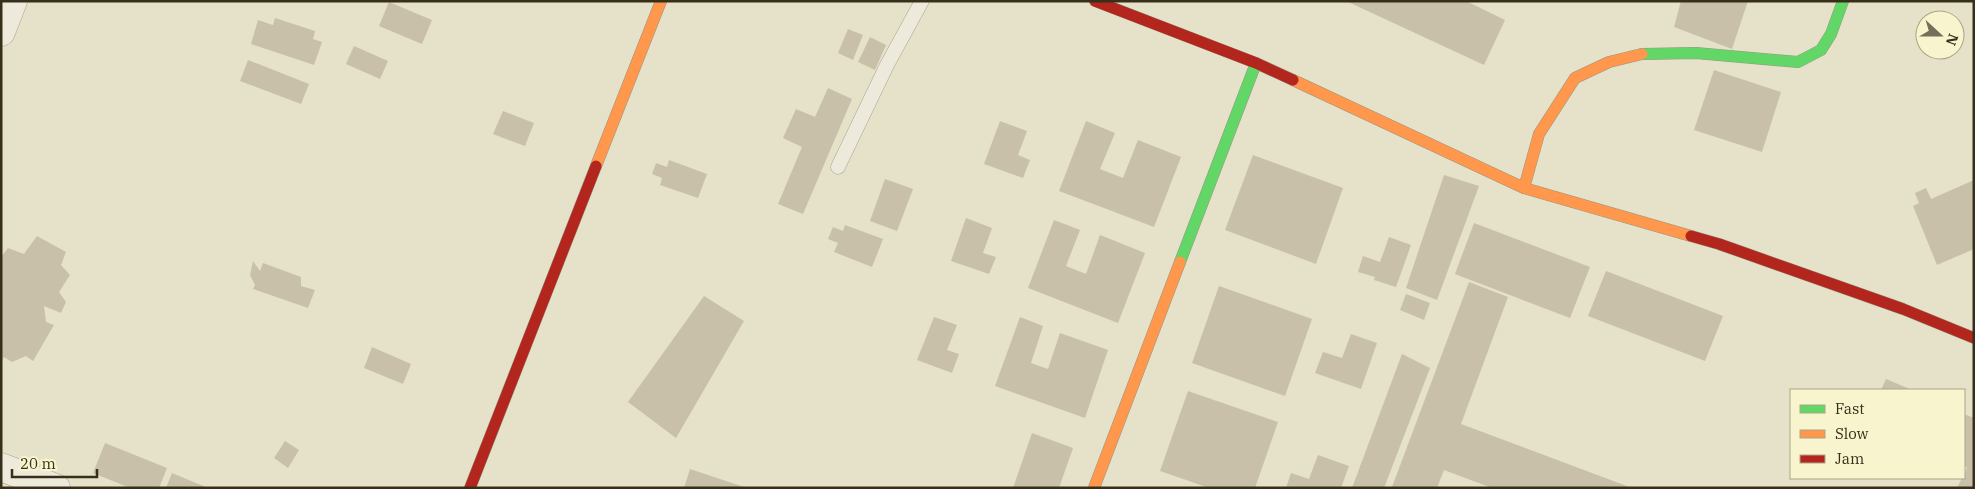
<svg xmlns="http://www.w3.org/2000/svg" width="1975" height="489" font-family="'IBM Plex Serif',serif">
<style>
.building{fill:#c9c0aa}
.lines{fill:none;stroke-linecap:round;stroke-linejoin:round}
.lane-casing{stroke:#a9a593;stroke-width:15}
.street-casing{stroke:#a9a593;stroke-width:29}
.fast-casing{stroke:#999483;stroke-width:12}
.slow-casing{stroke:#999483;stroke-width:12}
.jam-casing{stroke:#999483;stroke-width:12}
.lane{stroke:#edeadb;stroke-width:14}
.street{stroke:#edeadb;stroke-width:28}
.fast{stroke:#63d668;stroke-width:11}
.slow{stroke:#ff974d;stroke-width:11}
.jam{stroke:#b3261e;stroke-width:11}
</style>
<rect width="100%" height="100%" fill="#e5e2c9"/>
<g class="building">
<polygon points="1346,1 1466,1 1505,20 1484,65"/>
<polygon points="1681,1 1748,1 1732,49 1674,27"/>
<polygon points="389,2 432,20 422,44 379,26"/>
<polygon points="275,18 315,31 313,39 322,42 314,65 251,44 258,20 273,25"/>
<polygon points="848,29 863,35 853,60 838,53"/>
<polygon points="870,37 886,45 875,70 858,62"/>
<polygon points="354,46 388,61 380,79 346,64"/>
<polygon points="248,60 309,84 301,104 240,81"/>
<polygon points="1714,70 1781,92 1762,152 1694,130"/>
<polygon points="828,88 852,99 803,214 778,204 802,147 783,138 796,109 815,117"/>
<polygon points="503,111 534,123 525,146 493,134"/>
<polygon points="1000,121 1027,131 1018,155 1030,160 1023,178 984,164"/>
<polygon points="1086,121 1115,133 1100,169 1123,178 1138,140 1181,157 1154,227 1059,191"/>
<polygon points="1253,155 1343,188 1316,264 1225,230"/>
<polygon points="669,160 707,174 698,198 660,185 662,178 652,174 656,163 667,167"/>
<polygon points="1444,175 1479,186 1437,300 1406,288"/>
<polygon points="885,179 913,189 897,231 870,221"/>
<polygon points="1974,180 1974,249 1937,265 1913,206 1919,203 1915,193 1926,188 1931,199"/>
<polygon points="966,218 992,228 983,253 996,257 989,274 951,261"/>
<polygon points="1054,220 1080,230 1066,266 1086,274 1100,235 1145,253 1118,323 1028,288"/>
<polygon points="1474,223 1590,267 1570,318 1455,274"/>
<polygon points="845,225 883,239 872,267 834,252 838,243 828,239 833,227 843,231"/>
<polygon points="37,236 66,252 61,265 70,275 59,292 66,302 61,313 44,306 46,322 54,325 33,361 26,356 12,362 4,357 1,363 1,257 8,248 24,254"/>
<polygon points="1389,237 1411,245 1396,287 1374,280 1375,277 1358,272 1363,256 1380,262"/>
<polygon points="253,261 260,271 263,263 301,277 301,286 315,290 308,308 253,289 255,285 250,275"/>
<polygon points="1606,271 1723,316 1705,361 1588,316"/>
<polygon points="1469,282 1508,297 1461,424 1632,488 1492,488 1444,470 1437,488 1392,487"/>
<polygon points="1219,286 1312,319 1285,396 1192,363"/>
<polygon points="1406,294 1430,303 1424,320 1400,310"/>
<polygon points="704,296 744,321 676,438 628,402"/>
<polygon points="934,317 957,325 947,350 959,354 952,373 917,360"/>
<polygon points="1020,317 1043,326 1031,363 1048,369 1060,333 1108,350 1085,418 995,386"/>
<polygon points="1351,334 1377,343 1361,389 1315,373 1323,352 1342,358"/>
<polygon points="372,347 411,364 403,384 364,368"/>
<polygon points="1402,354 1430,368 1384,488 1352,488"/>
<polygon points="1886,379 1912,390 1881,390"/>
<polygon points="1188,391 1278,422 1255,488 1209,488 1160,471"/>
<polygon points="1964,414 1974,418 1974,488 1957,488 1962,478 1964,478 1967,467 1964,466"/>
<polygon points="1032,433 1073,448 1059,488 1013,488"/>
<polygon points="285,441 299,450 288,468 274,458"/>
<polygon points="105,443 167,468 159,488 130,488 93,473"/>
<polygon points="1318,455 1349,466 1341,488 1286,488 1291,473 1309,479"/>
<polygon points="690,469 744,487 744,488 684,488"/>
<polygon points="172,473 208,488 166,488"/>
</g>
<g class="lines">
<g class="lane-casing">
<polyline id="lane" points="838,167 887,65 922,1"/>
</g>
<g class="street-casing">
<g id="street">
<polyline points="1,32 13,1"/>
<polyline points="1,467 56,488"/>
</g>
</g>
<g class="fast-casing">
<g id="fast">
<polyline points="1642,54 1696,53 1798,62 1821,50 1831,34 1843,1"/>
<polyline points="1180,262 1256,63"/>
</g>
</g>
<g class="slow-casing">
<g id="slow">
<polyline points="1293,80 1524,188 1691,236"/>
<polyline points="596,166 661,1"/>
<polyline points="1524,188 1539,134 1575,78 1609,62 1642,54"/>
<polyline points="1094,488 1180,262"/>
</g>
</g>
<g class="jam-casing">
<g id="jam">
<polyline points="1095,1 1256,63 1293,80"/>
<polyline points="1691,236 1719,244 1903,309 1974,338"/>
<polyline points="470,488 596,166"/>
</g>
</g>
<use href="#lane" class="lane"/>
<use href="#street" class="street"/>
<use href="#fast" class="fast"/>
<use href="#slow" class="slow"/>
<use href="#jam" class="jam"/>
</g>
<rect width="1975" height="489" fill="none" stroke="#382f1b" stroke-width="5"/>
<rect x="1790" y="389" width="175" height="90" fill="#f8f4cd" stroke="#aba586"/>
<rect x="1800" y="405" width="25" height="8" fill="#63d668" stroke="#aba586"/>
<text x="1835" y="414" font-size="15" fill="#382f1b">Fast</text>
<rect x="1800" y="430" width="25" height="8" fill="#ff974d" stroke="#aba586"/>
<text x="1835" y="439" font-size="15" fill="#382f1b">Slow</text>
<rect x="1800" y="455" width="25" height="8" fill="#b3261e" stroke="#aba586"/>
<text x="1835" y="464" font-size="15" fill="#382f1b">Jam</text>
<g transform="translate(1940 35) rotate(111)"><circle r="24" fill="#f8f4cd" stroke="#aba586"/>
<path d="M0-4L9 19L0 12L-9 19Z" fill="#756e58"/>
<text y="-8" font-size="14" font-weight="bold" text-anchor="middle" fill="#382f1b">N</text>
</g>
<path d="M12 469v8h85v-8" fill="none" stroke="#382f1b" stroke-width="2.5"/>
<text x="20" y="469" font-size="15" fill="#382f1b" stroke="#f8f4cd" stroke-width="4" paint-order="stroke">20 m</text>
</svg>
